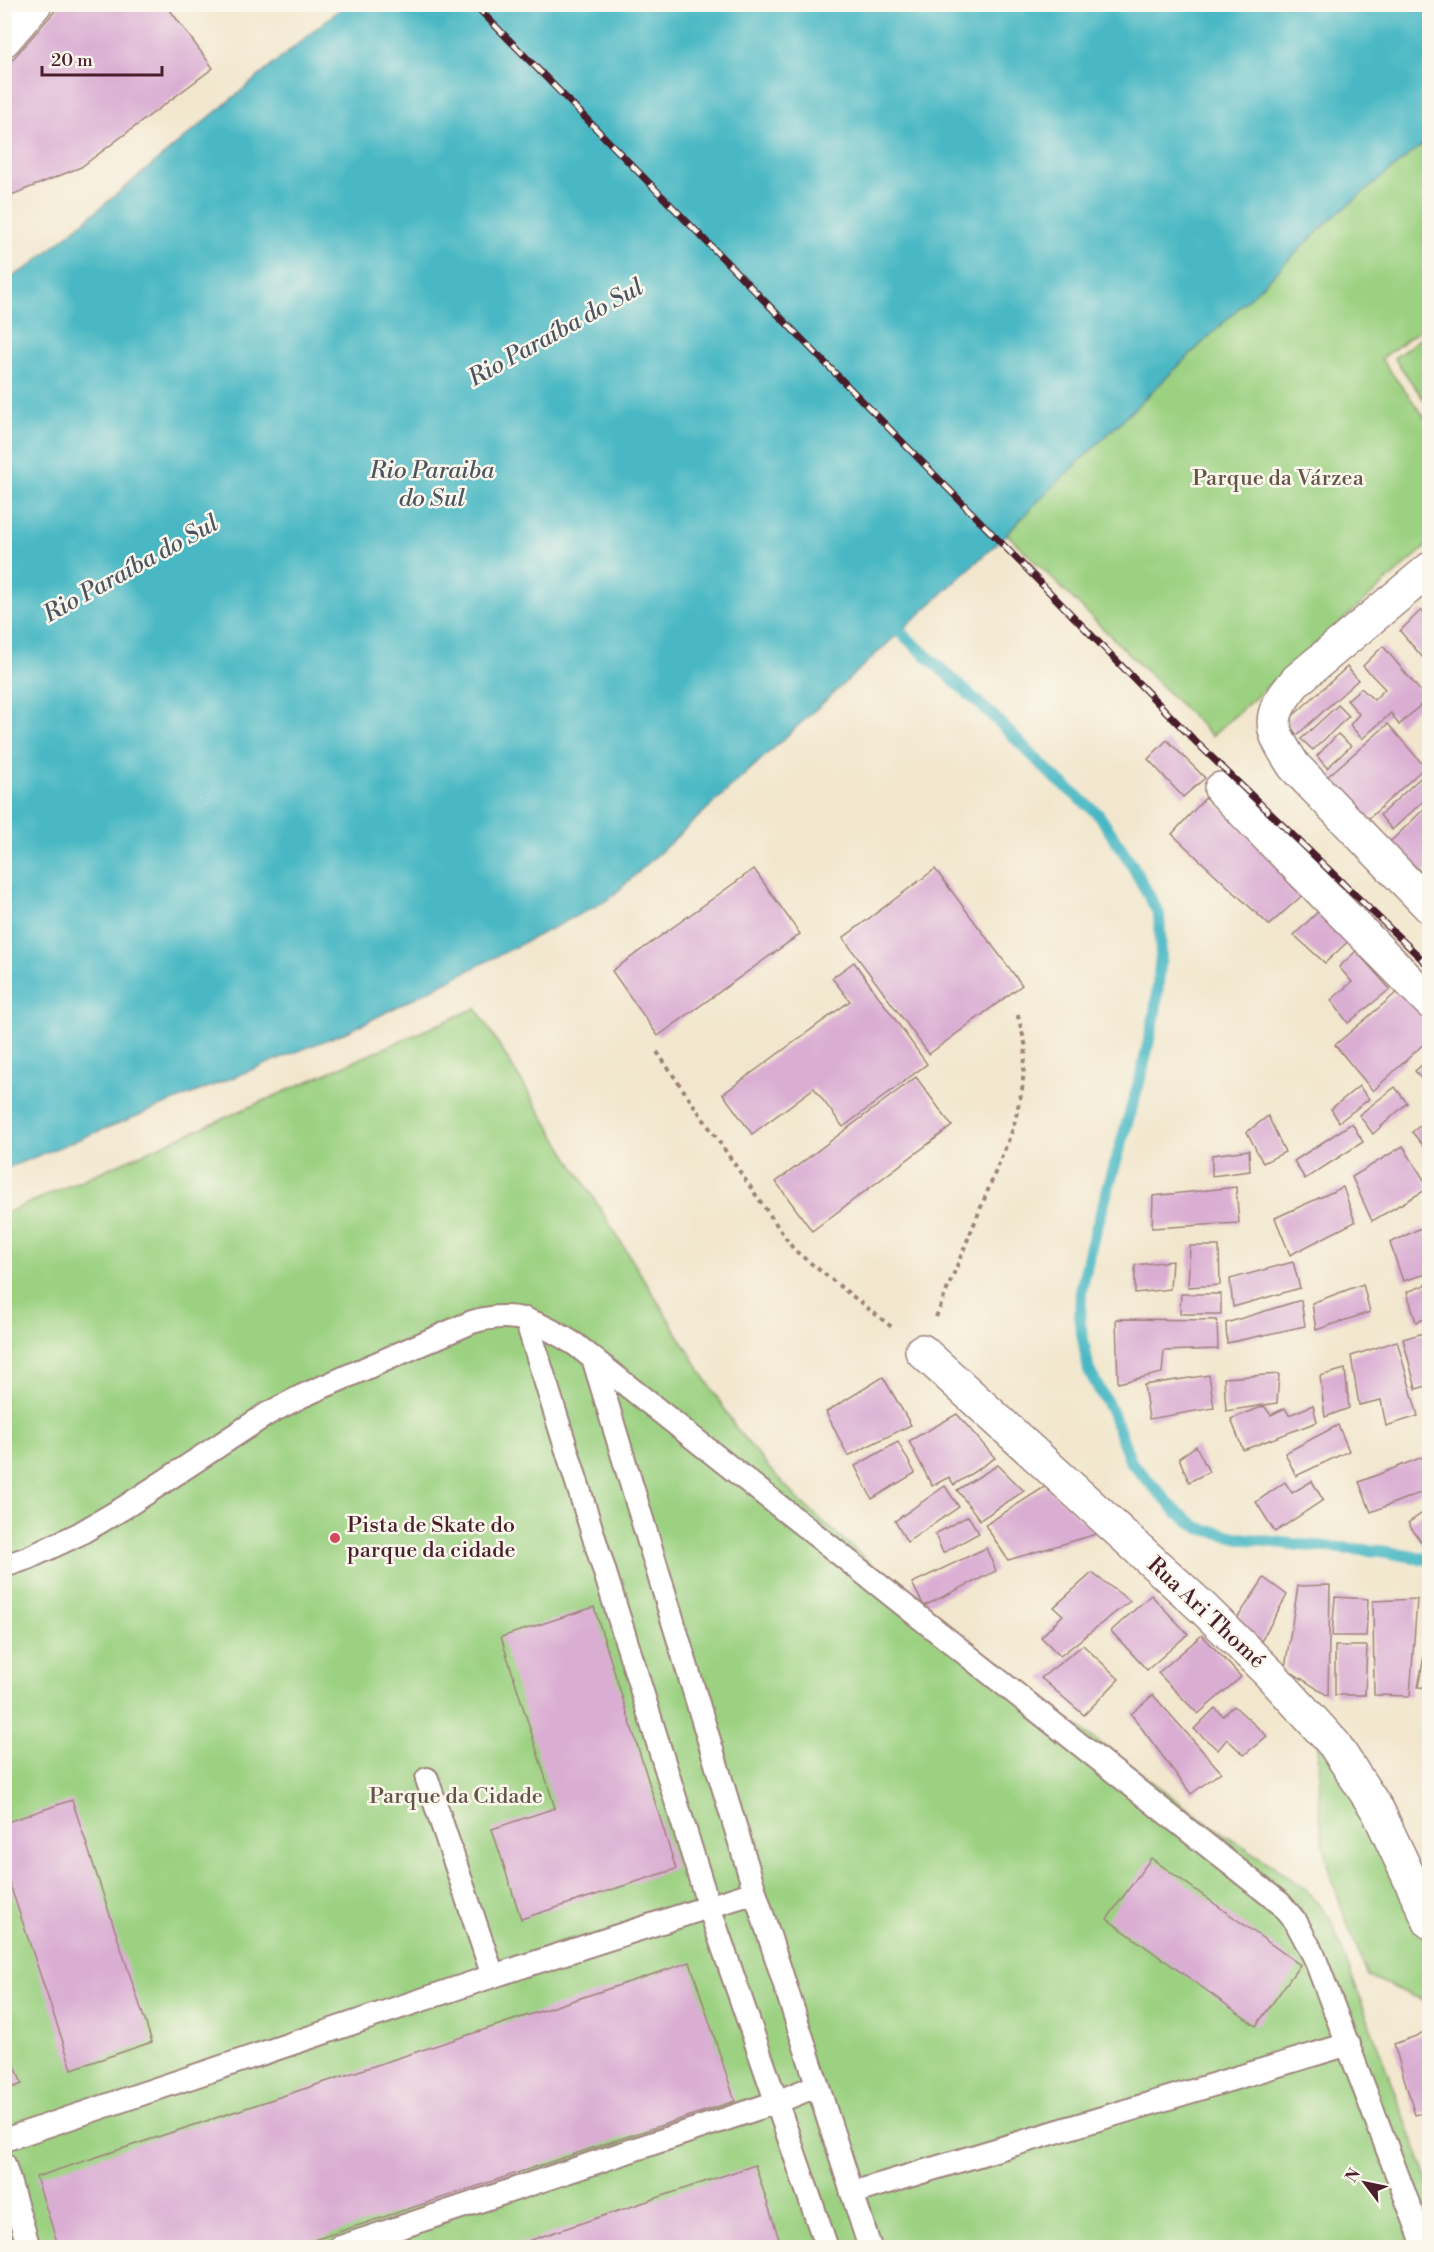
<svg xmlns="http://www.w3.org/2000/svg" width="1434" height="2252" font-family="'Libre Bodoni',serif">
<style>
.green{fill:#9cd182;stroke:#737856;stroke-width:1.5}
.water{fill:#4ab8c4;stroke:#4a6c78;stroke-width:1.5}
.lines{fill:none;stroke-linecap:round;stroke-linejoin:round}
.stream{stroke:#4ab8c4;stroke-width:12}
.building{fill:#daaed3}
.lane-casing{stroke:#9e837c;stroke-width:26}
.street-casing{stroke:#9e837c;stroke-width:36}
.secondary-casing{stroke:#9e837c;stroke-width:36}
.path{stroke:#9e837c;stroke-width:4;stroke-dasharray:4.5 4.5;stroke-linecap:butt}
.lane{stroke:#fff;stroke-width:22}
.street{stroke:#fff;stroke-width:33}
.secondary{stroke:#fff;stroke-width:33}
.rail-casing{stroke:#4a1f2b;stroke-width:7}
.rail{stroke:#fbf7ec;stroke-width:4.5;stroke-dasharray:14;stroke-linecap:butt}
.poi-dot{fill:#d1495b;stroke:#fbf7ec;stroke-width:2}
.labels{text-anchor:middle;dominant-baseline:central;stroke-width:5;stroke-linejoin:round;paint-order:stroke}
.park-label{font-size:22px;fill:#635445;stroke:#fbf7ec}
.poi-label{font-size:22px;fill:#4a1f2b;stroke:#fbf7ec;text-anchor:start}
.street-label{font-size:22px;fill:#4a1f2b;stroke:#fbf7ec}
.water-label{font-size:24px;font-style:italic;fill:#4a5561;stroke:#fbf7ec}
</style>
<rect width="100%" height="100%" fill="#fbf7ec"/>
<filter id="ink" filterUnits="userSpaceOnUse"><feTurbulence type="fractalNoise" baseFrequency=".0167" numOctaves="2"/><feDisplacementMap in="SourceGraphic" scale="12" xChannelSelector="R" yChannelSelector="G"/><feConvolveMatrix kernelMatrix="1 2 1 2 8 2 1 2 1" color-interpolation-filters="sRGB"/></filter>
<filter id="wash" filterUnits="userSpaceOnUse"><feTurbulence type="fractalNoise" baseFrequency=".008" numOctaves="4" result="noise"/><feDisplacementMap in="SourceGraphic" scale="24" xChannelSelector="R" yChannelSelector="G"/><feGaussianBlur stdDeviation="1.35" result="paint"/><feColorMatrix in="noise" values="0 0 0 0 0 0 0 0 0 0 0 0 0 0 0 0 0 1.4 0 .05"/><feComposite in="paint" operator="in"/></filter>
<g filter="url(#wash)">
<rect width="100%" height="100%" fill="#f2e7ce"/>
<g class="green">
<polygon points="1429,139 1429,323 1381,359 1429,423 1429,544 1212,736 1007,534 1036,503 1331,219"/>
<polygon points="1429,332 1429,407 1394,358"/>
<polygon points="476,1008 736,1428 767,1466 801,1502 934,1620 1206,1822 1272,1865 1306,1890 1330,1918 1429,2184 1429,2247 5,2247 4,1214"/>
<path d="M1318 1742 1368 1810 1429 1935V2003L1368 1976C1350 1931 1330 1883 1322 1835 1318 1805 1319 1772 1318 1742Z"/>
</g>
<polygon class="water" points="346,4 1429,5 1429,139 1331,219 1036,503 1007,534 608,900 351,1030 5,1169 5,281 29,267"/>
<g class="lines">
<polyline class="stream" points="889,622 991,714 1052,775 1098,814 1131,863 1159,914 1161,955 1155,1013 1142,1072 1090,1250 1081,1291 1080,1323 1089,1371 1112,1412 1131,1462 1176,1511 1199,1528 1240,1538 1300,1545 1381,1551 1430,1560"/>
</g>
<g id="blocks">
<g class="building">
<polygon points="61,4 175,4 170,10 213,68 81,167 4,198 4,69"/>
<polygon points="1421,610 1430,621 1430,666 1400,631"/>
<polygon points="1383,646 1427,699 1399,725 1391,713 1362,739 1350,725 1359,714 1347,700 1361,688 1374,700 1385,689 1363,666"/>
<polygon points="1347,667 1358,680 1297,735 1287,721"/>
<polygon points="1338,705 1349,716 1313,750 1301,739"/>
<polygon points="1388,724 1425,767 1366,821 1327,777"/>
<polygon points="1338,734 1351,746 1327,768 1317,756"/>
<polygon points="1167,740 1205,778 1183,797 1148,759"/>
<polygon points="1430,769 1430,795 1392,830 1380,815"/>
<polygon points="1208,795 1306,892 1269,925 1172,834"/>
<polygon points="1430,803 1430,867 1423,874 1390,842"/>
<polygon points="754,869 800,934 658,1036 612,971"/>
<polygon points="935,869 1022,985 929,1054 843,938"/>
<polygon points="1326,904 1355,935 1325,963 1294,935"/>
<polygon points="1356,951 1390,989 1348,1023 1331,1000 1352,982 1339,967"/>
<polygon points="854,962 927,1064 843,1127 814,1088 752,1134 723,1094 850,1001 832,978"/>
<polygon points="1402,988 1430,1021 1430,1038 1373,1091 1335,1045"/>
<polygon points="1430,1058 1430,1089 1415,1071"/>
<polygon points="916,1077 952,1126 812,1231 776,1182"/>
<polygon points="1359,1086 1369,1099 1339,1122 1331,1109"/>
<polygon points="1395,1087 1407,1103 1373,1134 1359,1115"/>
<polygon points="1268,1116 1285,1152 1263,1163 1247,1132"/>
<polygon points="1430,1118 1430,1154 1412,1132"/>
<polygon points="1352,1123 1363,1142 1305,1179 1294,1161"/>
<polygon points="1403,1146 1429,1188 1372,1221 1352,1177"/>
<polygon points="1249,1150 1250,1171 1212,1176 1212,1155"/>
<polygon points="1236,1187 1239,1223 1152,1228 1153,1196"/>
<polygon points="1343,1187 1355,1222 1290,1255 1275,1218"/>
<polygon points="1423,1227 1430,1242 1430,1273 1403,1281 1390,1243"/>
<polygon points="1190,1246 1219,1246 1220,1285 1188,1287"/>
<polygon points="1172,1261 1170,1289 1135,1293 1135,1265"/>
<polygon points="1293,1262 1300,1288 1233,1307 1230,1279"/>
<polygon points="1430,1283 1430,1317 1416,1322 1407,1292"/>
<polygon points="1363,1284 1370,1312 1316,1330 1312,1303"/>
<polygon points="1181,1294 1221,1294 1221,1314 1180,1314"/>
<polygon points="1301,1300 1305,1326 1227,1343 1226,1323"/>
<polygon points="1116,1319 1217,1320 1218,1349 1164,1351 1162,1373 1118,1383"/>
<polygon points="1430,1331 1430,1385 1416,1389 1403,1339"/>
<polygon points="1397,1341 1418,1416 1386,1426 1381,1400 1359,1405 1351,1356"/>
<polygon points="1345,1369 1349,1408 1325,1417 1320,1376"/>
<polygon points="1279,1374 1277,1403 1226,1411 1224,1378"/>
<polygon points="1209,1375 1214,1408 1149,1419 1144,1385"/>
<polygon points="883,1377 911,1425 848,1456 826,1412"/>
<polygon points="1313,1405 1317,1422 1243,1450 1231,1419 1264,1406 1271,1415 1285,1408 1289,1415"/>
<polygon points="957,1414 995,1458 954,1485 949,1477 932,1486 909,1441"/>
<polygon points="1338,1425 1349,1451 1296,1476 1285,1453"/>
<polygon points="898,1442 915,1473 872,1499 855,1466"/>
<polygon points="1196,1446 1209,1472 1189,1482 1179,1458"/>
<polygon points="1430,1454 1430,1489 1371,1512 1359,1482"/>
<polygon points="998,1465 1024,1491 980,1520 957,1490"/>
<polygon points="1312,1481 1323,1500 1275,1532 1256,1502 1285,1482 1292,1493"/>
<polygon points="945,1486 959,1507 907,1542 895,1521"/>
<polygon points="1046,1486 1097,1534 1008,1560 985,1525"/>
<polygon points="1430,1508 1430,1549 1427,1551 1408,1523"/>
<polygon points="968,1516 979,1533 943,1553 935,1534"/>
<polygon points="986,1548 996,1571 924,1606 912,1583"/>
<polygon points="1092,1573 1130,1601 1060,1656 1041,1637 1063,1615 1054,1607"/>
<polygon points="1264,1578 1287,1595 1259,1645 1230,1629"/>
<polygon points="1330,1585 1328,1696 1285,1668 1298,1586"/>
<polygon points="1151,1595 1188,1634 1147,1670 1111,1631"/>
<polygon points="1335,1597 1368,1599 1366,1636 1332,1636"/>
<polygon points="1417,1599 1410,1696 1374,1695 1373,1601"/>
<polygon points="594,1607 676,1869 521,1919 492,1829 555,1808 501,1637"/>
<polygon points="1202,1635 1241,1677 1198,1714 1158,1673"/>
<polygon points="1083,1645 1119,1679 1084,1715 1041,1678"/>
<polygon points="1335,1646 1367,1646 1365,1695 1335,1695"/>
<polygon points="1424,1656 1430,1657 1430,1688 1418,1687"/>
<polygon points="1153,1695 1221,1772 1191,1794 1131,1714"/>
<polygon points="1234,1706 1267,1736 1244,1755 1227,1739 1218,1750 1194,1729 1215,1708 1223,1716"/>
<polygon points="72,1800 152,2042 72,2069 4,1867 4,1823"/>
<polygon points="1151,1858 1300,1965 1256,2026 1107,1919"/>
<polygon points="690,1962 735,2101 290,2248 59,2248 36,2177"/>
<polygon points="1430,2031 1430,2112 1415,2115 1394,2044"/>
<polygon points="4,2037 22,2084 4,2091"/>
<polygon points="755,2165 782,2248 510,2248 510,2247"/>
</g>
</g>
</g>
<g filter="url(#ink)">
<use href="#blocks" fill-opacity="0" stroke="#9e837c" stroke-width="1.5"/>
<g class="lines">
<g class="lane-casing">
<g id="lane">
<polyline points="526,1319 709,1907 827,2248"/>
<polyline points="594,1361 755,1892 870,2248"/>
<path d="M4 1566 28 1558 79 1534 125 1507 267 1414 302 1396 472 1322C515 1309 539 1322 576 1345L1281 1904 1296 1922 1314 1956 1425 2248"/>
<polyline points="427,1779 493,1976"/>
<polyline points="4,2140 493,1976 755,1892"/>
<polyline points="4,2164 29,2248"/>
<polyline points="852,2193 1349,2044"/>
<polyline points="338,2248 777,2102 816,2086"/>
</g>
</g>
<g class="street-casing">
<g id="street">
<path d="M1430 569 1297 680C1265 717 1269 728 1294 766L1430 907"/>
<polyline points="1221,789 1430,1002"/>
<polyline points="922,1351 1204,1609 1270,1674 1334,1744 1378,1811 1430,1922"/>
</g>
</g>
<g class="secondary-casing">
<polyline id="secondary" points="4,40 35,4"/>
</g>
<g class="path">
<polyline points="657,1052 794,1250 893,1328"/>
<polyline points="936,1317 1013,1129 1022,1090 1026,1047 1017,1012"/>
</g>
<use href="#lane" class="lane"/>
<use href="#street" class="street"/>
<use href="#secondary" class="secondary"/>
<g class="rail-casing">
<polyline id="rail" points="474,4 1197,743 1430,967"/>
</g>
<use href="#rail" class="rail"/>
</g>
</g>
<circle class="poi-dot" cx="335" cy="1538" r="6"/>
<g class="labels">
<g class="park-label">
<text x="1278" y="478">Parque da Várzea</text>
<text x="456" y="1796">Parque da Cidade</text>
</g>
<g class="poi-label">
<text x="347" y="1525">Pista de Skate do<tspan x="347" dy="25">parque da cidade</tspan></text>
</g>
<g class="street-label">
<text transform="translate(1206 1613) rotate(43)">Rua Ari Thomé</text>
</g>
<g class="water-label">
<text transform="translate(556 333) rotate(-29)">Rio Paraíba do Sul</text>
<text x="432" y="471">Rio Paraiba<tspan x="432" dy="28">do Sul</tspan></text>
<text transform="translate(131 569) rotate(-29)">Rio Paraíba do Sul</text>
</g>
</g>
<rect width="1434" height="2252" fill="none" stroke="#fbf7ec" stroke-width="24"/>
<g transform="translate(1365 2183) rotate(302)" stroke="#fbf7ec" stroke-width="4.5" paint-order="stroke">
<path d="M0-4.5L10 22L0 15L-10 22Z" fill="#4a1f2b"/>
<text y="-9" font-size="16" font-weight="bold" text-anchor="middle" fill="#4a1f2b">N</text>
</g>
<path d="M42 66v9h120v-9" fill="none" stroke="#4a1f2b" stroke-width="3"/>
<text x="51" y="66" font-size="18" fill="#4a1f2b" stroke="#fbf7ec" stroke-width="4.5" paint-order="stroke">20 m</text>
</svg>
